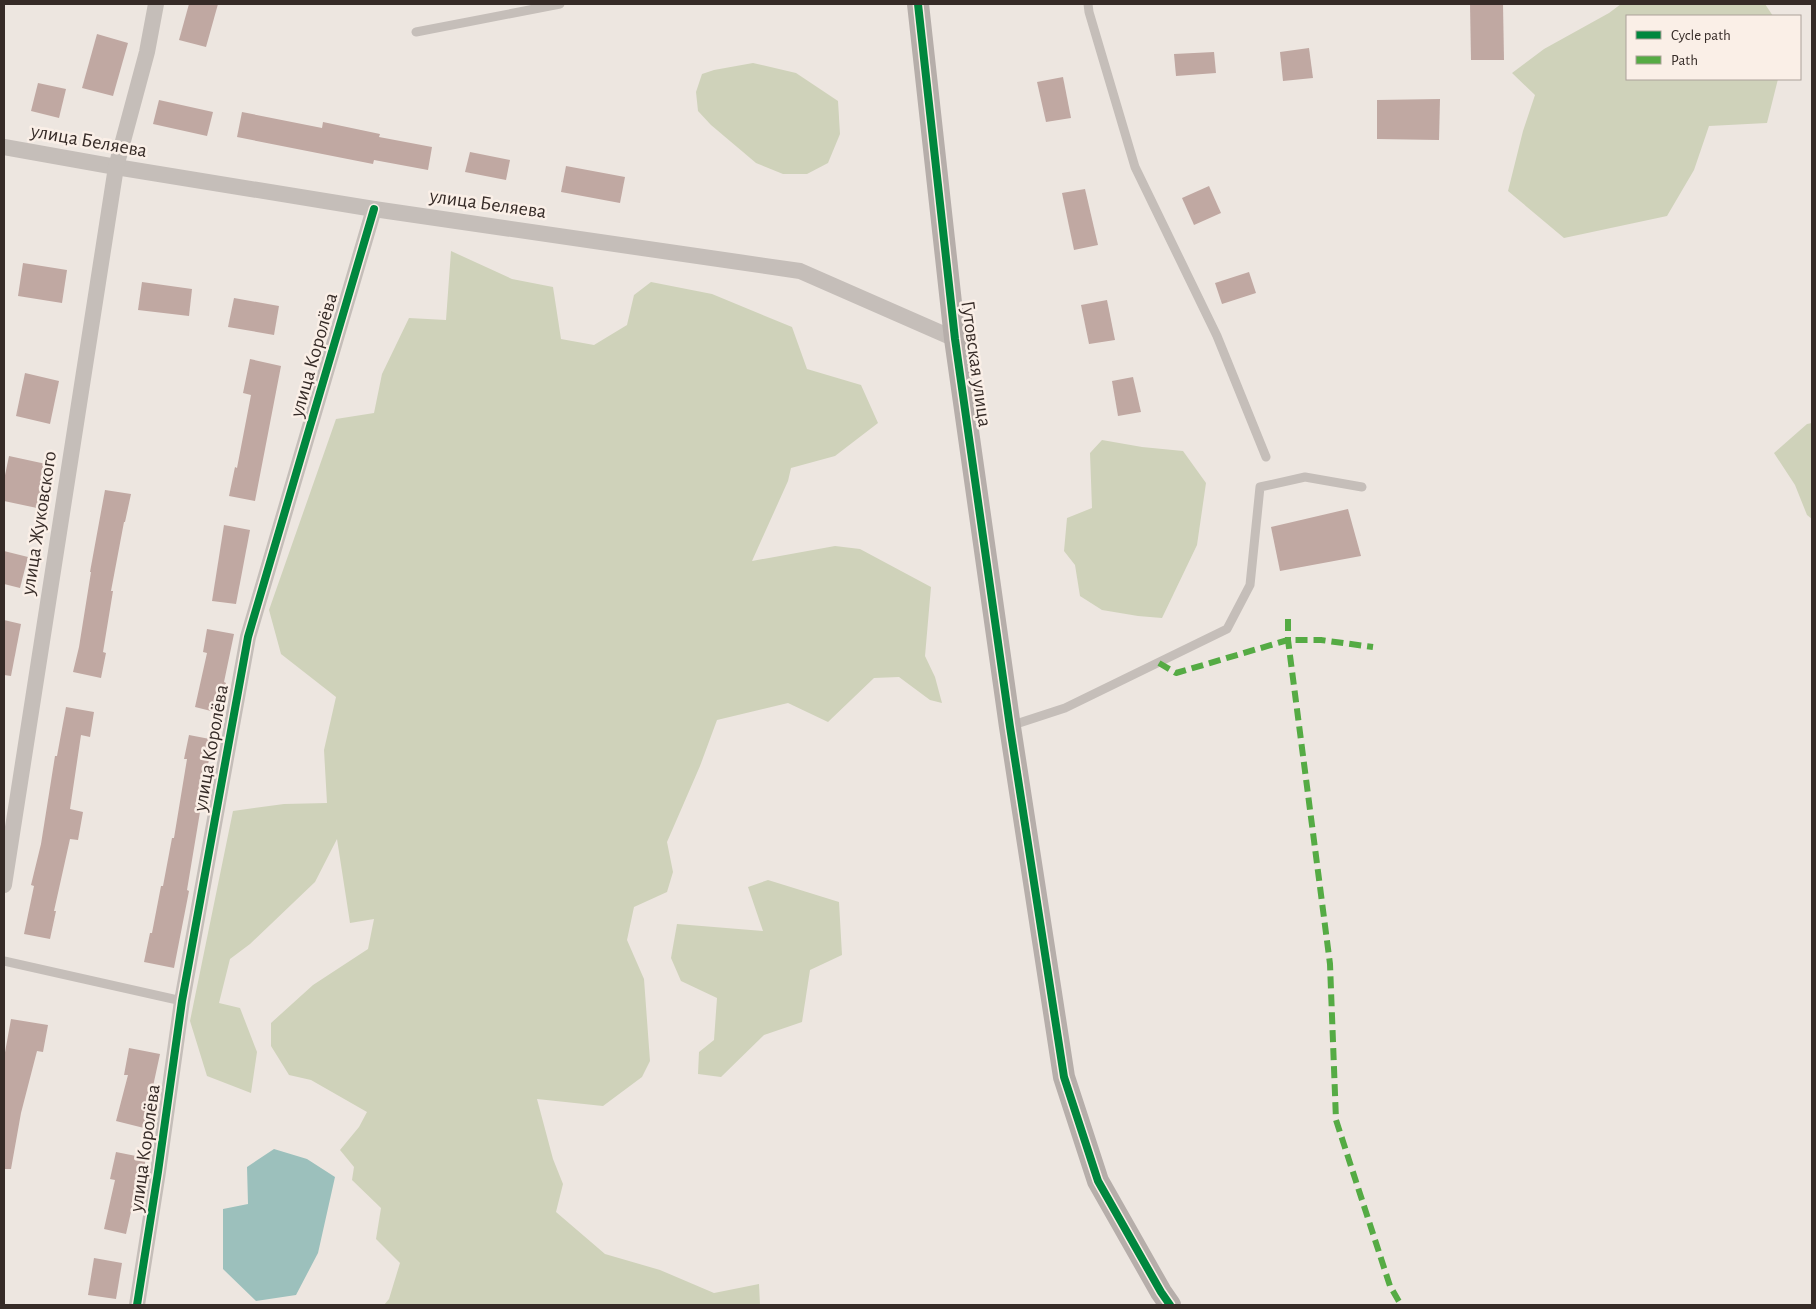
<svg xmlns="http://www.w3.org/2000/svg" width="1816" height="1309" font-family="'Alegreya Sans',sans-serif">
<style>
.green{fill:#cfd2ba}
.water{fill:#9cc0bc}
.building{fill:#c0a8a2}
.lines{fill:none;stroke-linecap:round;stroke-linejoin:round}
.lane{stroke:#c5beb9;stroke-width:9}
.street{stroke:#c5beb9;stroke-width:16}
.secondary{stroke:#b6aeaa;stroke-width:22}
.quiet{stroke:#55ab44;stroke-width:6;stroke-dasharray:12 6;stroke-linecap:butt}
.cycleway-casing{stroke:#faefe7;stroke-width:11}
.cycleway{stroke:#00873e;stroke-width:8}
.labels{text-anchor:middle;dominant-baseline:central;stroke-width:5;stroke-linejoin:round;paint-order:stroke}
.street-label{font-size:20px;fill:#362b27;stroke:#faefe7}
</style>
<rect width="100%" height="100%" fill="#ede6e0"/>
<g class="green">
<polygon points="1621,4 1765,4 1773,16 1627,16 1627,79 1778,79 1767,123 1709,126 1694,170 1667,216 1564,238 1508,191 1523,131 1535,95 1512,73 1544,49 1609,13"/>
<polygon points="753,63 796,73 838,101 840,134 828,163 807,174 783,174 756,163 711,125 698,111 696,92 702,74 714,70"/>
<polygon points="451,251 512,279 553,287 561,339 594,345 627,325 634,295 651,282 712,294 792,327 807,369 861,385 878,423 835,456 791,468 788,481 752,561 835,546 860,549 931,587 925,656 935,677 942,703 930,700 899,677 874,678 828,722 788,703 717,720 700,766 667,842 673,872 667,892 634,907 627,940 644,979 650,1061 642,1077 603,1106 537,1099 553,1159 563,1184 556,1212 605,1254 660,1270 714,1293 759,1284 760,1305 384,1305 389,1299 400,1263 376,1239 381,1208 352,1180 354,1167 340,1150 359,1127 367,1112 311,1080 289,1075 271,1046 271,1023 313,985 368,949 374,919 350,923 337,839 315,882 250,944 230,959 219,1003 240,1008 257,1052 251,1093 207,1076 190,1021 233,811 284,804 327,803 324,750 336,697 281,654 269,610 336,419 374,413 382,374 409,318 446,320"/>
<polygon points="1812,423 1812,519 1807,515 1795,485 1774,453 1807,424"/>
<polygon points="1102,440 1142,447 1183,451 1206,483 1197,545 1162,618 1138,616 1102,610 1080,596 1075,565 1064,551 1067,518 1092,508 1090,453"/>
<polygon points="768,880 839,902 842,955 810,970 802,1022 764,1035 721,1077 698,1074 699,1052 714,1040 717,998 681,981 671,958 677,924 763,931 748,887"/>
</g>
<polygon class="water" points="274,1149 307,1159 335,1177 318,1253 296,1295 256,1301 223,1269 223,1209 248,1204 247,1167"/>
<g class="building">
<polygon points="189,4 218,4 206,47 179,40"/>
<polygon points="1470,4 1503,4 1504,60 1471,60"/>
<polygon points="97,34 128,43 113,96 82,88"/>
<polygon points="1309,48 1313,78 1283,81 1280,52"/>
<polygon points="1214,52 1216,73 1176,76 1174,54"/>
<polygon points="1063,77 1071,118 1046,122 1037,82"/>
<polygon points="38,83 66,89 59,118 31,111"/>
<polygon points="1440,99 1439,140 1377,139 1377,100"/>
<polygon points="159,100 213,112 207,136 153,124"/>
<polygon points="242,112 322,128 323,122 380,134 379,137 432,147 428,170 374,160 373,164 237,137"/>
<polygon points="470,152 510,160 506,180 465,172"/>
<polygon points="566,166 625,177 620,203 561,192"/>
<polygon points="1209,186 1221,213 1194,225 1182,198"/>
<polygon points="1085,189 1098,245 1074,250 1062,193"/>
<polygon points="23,263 67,270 62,303 18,296"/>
<polygon points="1249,272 1256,293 1222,304 1215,283"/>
<polygon points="142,282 192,289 189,316 138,310"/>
<polygon points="234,298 279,306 274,335 228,327"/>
<polygon points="1107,300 1115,340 1089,344 1081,305"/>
<polygon points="250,359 281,366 255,501 229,496 235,467 237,468 251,395 243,393"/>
<polygon points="25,373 59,381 50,424 16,416"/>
<polygon points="1133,377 1141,412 1118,416 1112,381"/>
<polygon points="9,456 46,464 37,508 4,501 4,480"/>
<polygon points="105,490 131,494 125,522 124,522 111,591 113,591 103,652 106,653 101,678 73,672 79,647 91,572 90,572"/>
<polygon points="1348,509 1361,556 1280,571 1271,527"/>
<polygon points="224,525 250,530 236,604 212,601"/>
<polygon points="4,551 28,557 20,588 4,584"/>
<polygon points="4,620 21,624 11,676 4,675"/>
<polygon points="207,629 234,634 224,682 226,683 219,713 195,707 207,653 203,652"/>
<polygon points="66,707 94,712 90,737 81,735 70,809 83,812 78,840 70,839 54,911 56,911 50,939 24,934 34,886 31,885 41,844 55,756 57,756"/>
<polygon points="189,735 215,740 208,764 187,890 189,891 174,968 144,962 150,933 152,933 161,886 163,886 172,838 174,838 187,759 184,759"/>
<polygon points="11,1019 48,1025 43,1052 37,1051 21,1113 11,1169 4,1169 4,1058"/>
<polygon points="129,1048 160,1054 144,1128 116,1121 128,1075 124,1075"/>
<polygon points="116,1152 146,1158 140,1186 137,1185 126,1234 104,1229 115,1180 110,1179"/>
<polygon points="94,1258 122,1263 116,1299 88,1295"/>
</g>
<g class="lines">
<g class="lane">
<polyline points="1088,4 1089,12 1135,167 1217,336 1266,457"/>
<polyline points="416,32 560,4"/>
<polyline points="1010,726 1065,708 1227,629 1250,585 1260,487 1305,477 1362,487"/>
<polyline points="4,961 182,1001"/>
</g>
<g class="street">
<polyline points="4,147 116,167 374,209 800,271 955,339"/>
<polyline points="4,885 116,167 147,52 156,4"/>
<polyline points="137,1305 158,1172 182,1001 248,637 374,209"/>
</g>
<polyline class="secondary" points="918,4 955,339 1010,727 1064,1077 1098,1181 1161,1292 1170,1305"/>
<g class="quiet">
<polyline points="1288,619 1288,640 1330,964 1336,1120 1390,1286 1401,1305"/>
<polyline points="1159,663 1176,673 1288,640 1321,640 1373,647"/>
</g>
<g class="cycleway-casing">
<g id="cycleway">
<polyline points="918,4 955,339 1010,727 1064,1077 1098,1181 1161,1292 1170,1305"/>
<polyline points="137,1305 158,1172 182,1001 248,637 374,209"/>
</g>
</g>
<use href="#cycleway" class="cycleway"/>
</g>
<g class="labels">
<g class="street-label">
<text transform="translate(89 141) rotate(10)">улица Беляева</text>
<text transform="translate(488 204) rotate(8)">улица Беляева</text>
<text transform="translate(314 355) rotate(-74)">улица Королёва</text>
<text transform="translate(976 364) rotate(82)">Гутовская улица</text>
<text transform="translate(39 523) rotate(-81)">улица Жуковского</text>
<text transform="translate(211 748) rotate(-80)">улица Королёва</text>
<text transform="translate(145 1148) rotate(-82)">улица Королёва</text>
</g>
</g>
<rect width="1816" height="1309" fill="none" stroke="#362b27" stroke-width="10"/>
<rect x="1626" y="15" width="175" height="65" fill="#faefe7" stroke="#aca19a"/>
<rect x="1636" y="31" width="25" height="8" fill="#00873e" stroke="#aca19a"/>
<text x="1671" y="40" font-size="15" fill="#362b27">Cycle path</text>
<rect x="1636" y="56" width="25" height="8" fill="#55ab44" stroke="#aca19a"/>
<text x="1671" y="65" font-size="15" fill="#362b27">Path</text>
</svg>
